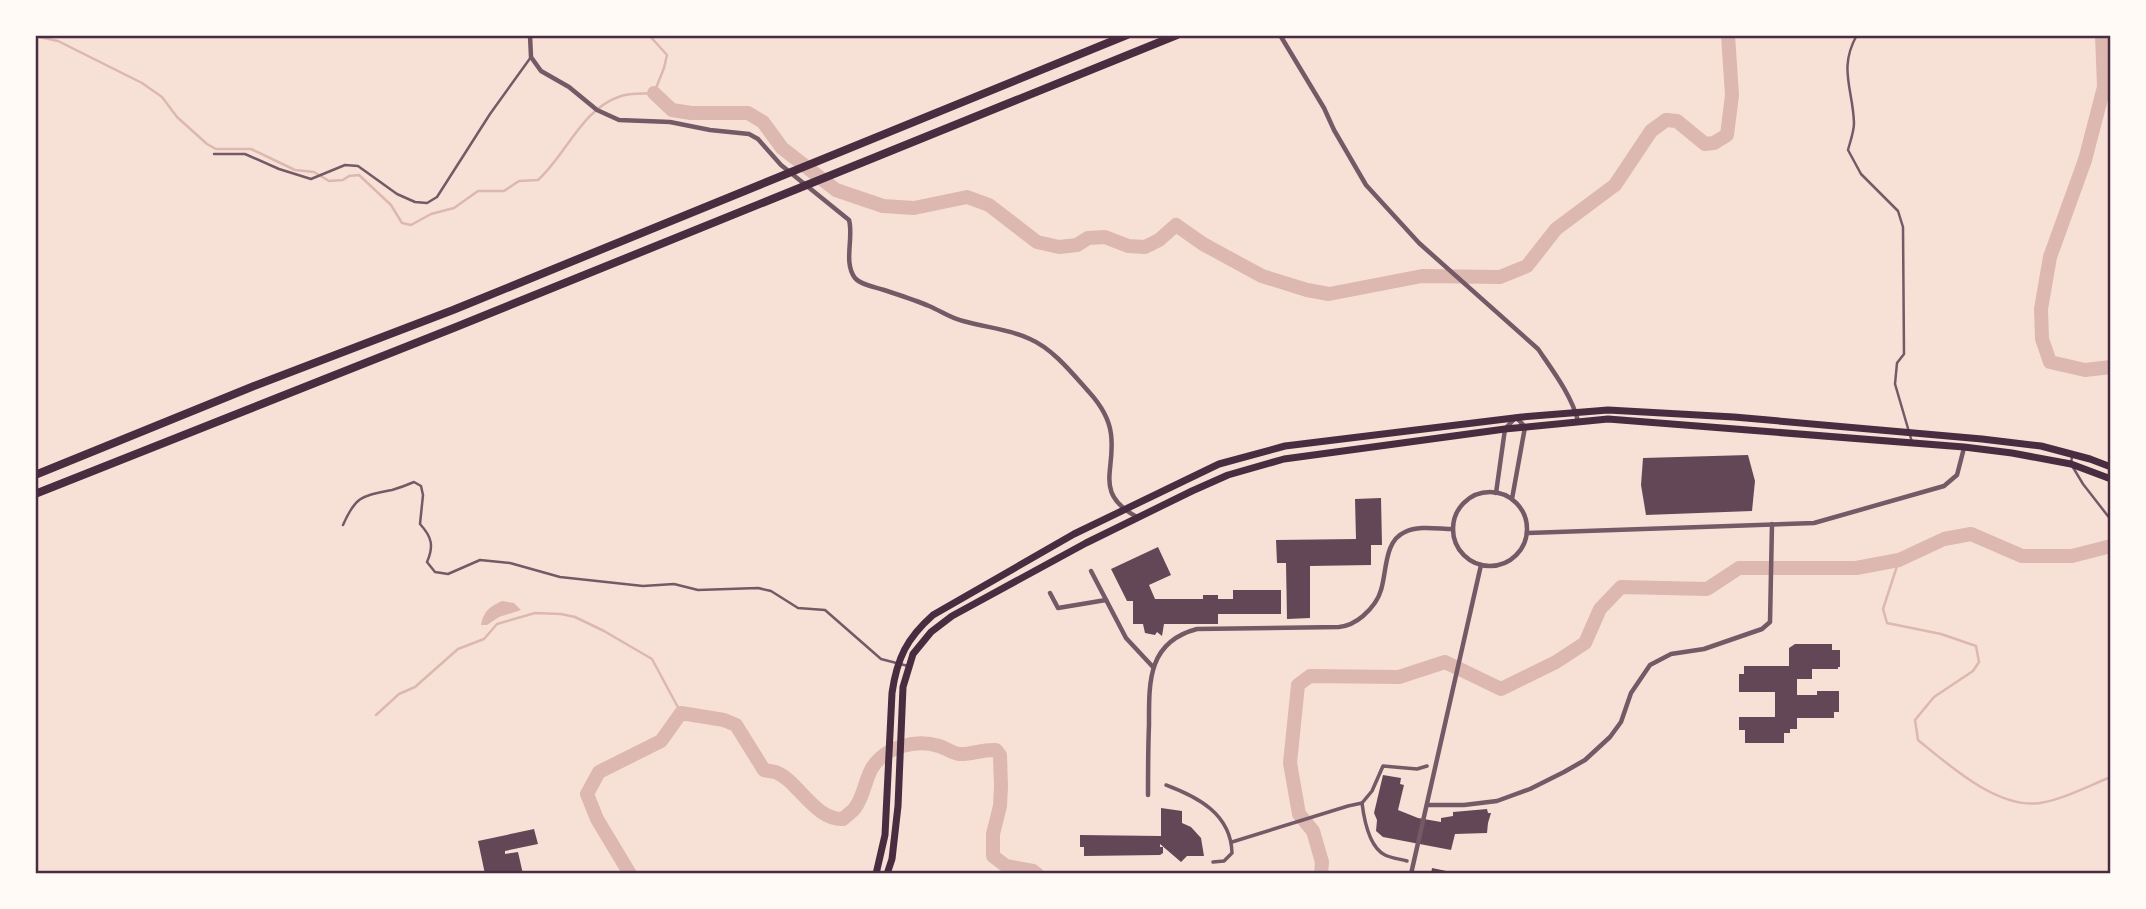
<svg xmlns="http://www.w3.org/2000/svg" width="2146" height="909" font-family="Quicksand,sans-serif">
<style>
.water{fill:#dcb8b0}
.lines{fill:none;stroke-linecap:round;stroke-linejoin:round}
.stream{stroke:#dcb8b0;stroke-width:2.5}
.river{stroke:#dcb8b0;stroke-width:14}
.building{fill:#644757}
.service{stroke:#755966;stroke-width:2.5}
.pedestrian{stroke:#755966;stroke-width:3.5}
.minor{stroke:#755966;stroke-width:4.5}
.primary{stroke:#4a2c40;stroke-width:7}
.motorway{stroke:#4a2c40;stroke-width:8}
.neatline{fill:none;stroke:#4a2c40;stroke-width:2.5}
</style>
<rect width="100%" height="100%" fill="#f7e1d7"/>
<path class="water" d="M502 601 514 603 521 610 499 617 487 625H481C484 611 489 607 502 601Z"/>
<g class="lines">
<g class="stream">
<path d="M35 36 58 41 142 83 162 97 177 117 207 144 216 149H251L295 170 314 172 329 181 343 180 349 176 359 175 391 205 402 223 411 225 431 214 454 208 478 191H504L519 181 538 180C567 154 581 109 621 96 631 93 643 94 654 93L664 68 667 55 649 35"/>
<path d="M1899 560 1883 609 1887 623 1941 634 1976 646 1979 662 1973 671 1934 697 1915 720 1918 740C1949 765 1997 809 2040 803 2064 799 2088 786 2111 777"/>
<polyline points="376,715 399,694 415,687 458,649 484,639 497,624 535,613 561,614 575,617 604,631 652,659 681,713"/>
</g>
<g class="river">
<polyline points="2102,35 2104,87 2085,160 2050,257 2041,309 2042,339 2050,362 2085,370 2111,367"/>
<polyline points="654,93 672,110 691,113 748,113 763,122 782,148 836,190 883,206 914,208 967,197 989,205 1037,242 1059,247 1077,245 1088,238 1105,237 1128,246 1145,247 1159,240 1176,225 1203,244 1262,276 1307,290 1329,294 1422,276 1500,277 1527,266 1556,229 1615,185 1651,131 1666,120 1677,121 1705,144 1714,143 1727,135 1732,95 1728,35"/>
<path d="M630 874 597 819 587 794 599 772 661 741 681 713 724 720 736 725 764 770C767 771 771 771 775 772 797 779 814 820 843 819 847 815 852 812 855 808 864 796 865 780 872 768 886 746 916 739 939 746 946 748 952 753 959 754 971 755 982 749 996 750L1000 755 1001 787 1000 806 993 834V856L1006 866 1033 871 1037 874"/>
<polyline points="1321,874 1322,862 1313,831 1299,814 1290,763 1298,685 1310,676 1399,677 1445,662 1501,689 1556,662 1585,643 1600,609 1621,587 1707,589 1739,568 1856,568 1899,560 1944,539 1971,534 2022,556 2072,556 2111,546"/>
</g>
</g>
<g class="building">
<polygon points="1748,455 1755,481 1752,511 1646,515 1641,485 1643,458"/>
<polygon points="1381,498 1382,545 1371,545 1371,565 1310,566 1310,618 1287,619 1286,563 1277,563 1276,540 1356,539 1355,499"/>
<polygon points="1158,547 1171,575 1149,585 1155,599 1203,599 1203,595 1218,595 1218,599 1233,599 1233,590 1281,590 1281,614 1218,614 1218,624 1164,624 1162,636 1157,632 1155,635 1145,633 1143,624 1133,624 1133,601 1127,601 1111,569"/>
<polygon points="1795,644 1832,644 1832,650 1840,650 1840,667 1838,667 1838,669 1812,669 1812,679 1797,679 1797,695 1817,695 1817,691 1839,691 1839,712 1834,712 1834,718 1797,718 1797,729 1790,729 1790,733 1784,733 1784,743 1745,743 1745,730 1739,730 1739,717 1775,717 1775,692 1739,692 1739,674 1744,674 1744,666 1789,666 1789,648"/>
<polygon points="1383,775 1401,778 1400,784 1404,785 1398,810 1418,818 1441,822 1441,818 1453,816 1453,812 1487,809 1488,813 1491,813 1488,823 1487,833 1455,834 1451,850 1383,837 1376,831 1377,820 1374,813"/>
<polygon points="1161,808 1182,811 1182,823 1191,827 1201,838 1204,856 1187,856 1181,862 1160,844 1160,847 1163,847 1163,853 1160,855 1084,856 1084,847 1080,847 1080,835 1161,836"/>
<polygon points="534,829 538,844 505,851 505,854 518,852 523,874 485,874 478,841"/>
<polygon points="1432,868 1456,873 1456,874 1431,874"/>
</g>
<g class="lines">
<g class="service">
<path d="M1857 35C1838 68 1853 89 1854 123 1854 132 1850 142 1848 150L1861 174 1898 211 1903 227 1904 354 1897 363 1895 384 1912 442"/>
<polyline points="214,154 245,154 279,169 311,179 345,165 358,166 397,194 415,202 427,203 437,197 490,114 531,57"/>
<polyline points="2072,456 2071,464 2083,484 2111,520"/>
<path d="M343 525C356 495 363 496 392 490 399 488 407 485 414 482L421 486 423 495 420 524C432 537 434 546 427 562L435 572 448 574 480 560 510 563 560 577 643 586 674 584 698 590 758 588 771 591 798 608 825 610 881 659 908 666"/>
</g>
<g class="pedestrian">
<path d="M1166 785C1198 797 1231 814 1232 853L1224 861 1213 862"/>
<path d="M1362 803C1364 819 1369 847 1385 855 1391 858 1400 859 1407 861"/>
<polyline points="1232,842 1348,806 1362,803 1372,791 1383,766 1417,769 1427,766"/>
</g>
<g class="minor">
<path d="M530 35 531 57 541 71 569 87 597 110 619 120 670 122 710 130 749 134 758 139 781 165 849 220C854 237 843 263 855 278 861 285 875 287 884 290 899 295 915 300 929 306 941 311 950 318 963 321 987 328 1006 328 1030 339 1053 349 1072 373 1089 392 1099 403 1109 418 1111 434 1116 471 1093 493 1137 517"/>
<path d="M1280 35 1324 108 1334 130 1366 185 1419 243 1538 349C1553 371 1572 396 1578 421"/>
<circle cx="1490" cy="529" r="37"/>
<polyline points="1496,493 1505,429 1516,417 1525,427 1512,499"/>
<polyline points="1528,533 1814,523 1944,486 1957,475 1964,448"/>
<polyline points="1091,571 1126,638 1153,667"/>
<polyline points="1050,593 1058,608 1106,600"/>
<path d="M1148 795C1148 772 1148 749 1149 725 1149 683 1147 642 1197 629L1339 627C1349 626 1356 622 1363 616 1371 609 1378 601 1381 590 1387 571 1384 541 1405 532 1419 525 1438 529 1453 529"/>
<polyline points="1428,805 1464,805 1497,801 1530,789 1564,772 1585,760 1610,737 1621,722 1631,693 1650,665 1671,654 1704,649 1762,629 1770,622 1772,524"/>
<polyline points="1411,874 1481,565"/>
</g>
<g class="primary">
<path d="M876 874 885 835 892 693C897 658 907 638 933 615L1074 534 1219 464 1285 446 1522 417 1608 410 1734 417 1982 439 2041 446 2090 459 2111 467"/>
<polyline points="887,874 892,859 898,806 903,687 913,654 931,632 952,616 1086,543 1192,491 1228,475 1284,459 1505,429 1608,419 1964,447 2012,453 2071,464 2111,479"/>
</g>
<g class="motorway">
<polyline points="35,475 254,386 453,310 1127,35"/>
<polyline points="35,494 456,327 1177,35"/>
</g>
</g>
<rect width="2146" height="909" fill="none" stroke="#fffaf5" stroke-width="74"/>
<rect x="37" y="37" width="2072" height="835" class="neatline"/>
</svg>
